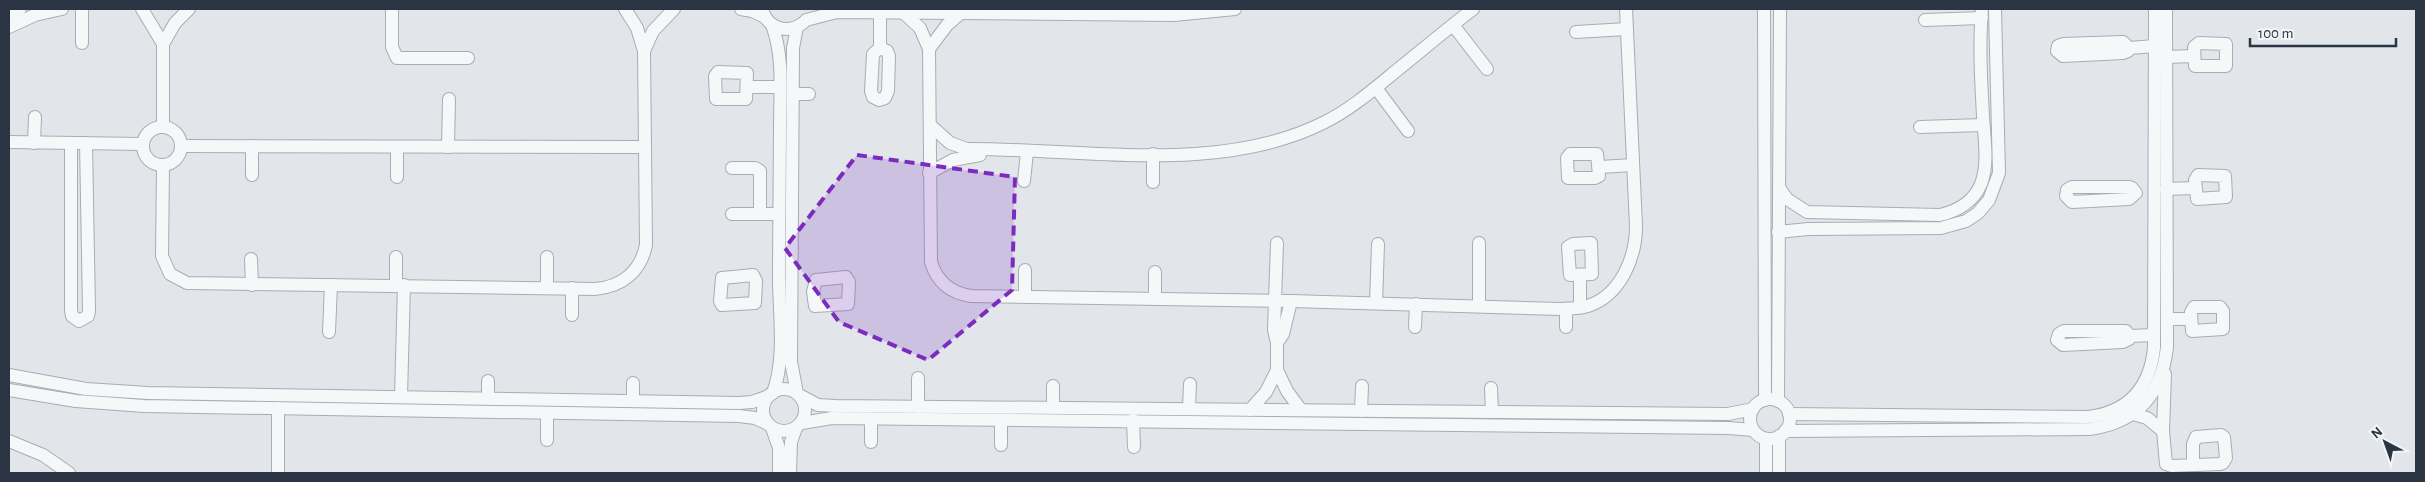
<svg xmlns="http://www.w3.org/2000/svg" width="2425" height="482" font-family="'Alegreya Sans',sans-serif">
<style>
.lines{fill:none;stroke-linecap:round;stroke-linejoin:round}
.minor-casing{stroke:#a7adb5;stroke-width:14}
.minor{stroke:#f5f7f9;stroke-width:12}
.marked{fill:#7b2cbf;fill-opacity:0.2;stroke:#7b2cbf;stroke-width:4;stroke-dasharray:10 6;stroke-linejoin:round}
</style>
<rect width="100%" height="100%" fill="#e2e6eb"/>
<g class="lines">
<g class="minor-casing">
<g id="minor">
<polyline points="82,9 82,43"/>
<polyline points="142,9 163,44"/>
<polyline points="392,9 392,47 397,58 468,58"/>
<polyline points="741,9 752,11 765,17"/>
<path d="M762 9C767 28 787 35 803 23"/>
<polyline points="1764,9 1765,400"/>
<path d="M904 13 920 28 929 49 931 262C937 282 951 293 971 296L1291 301 1561 309C1570 308 1580 309 1588 306 1621 295 1636 257 1636 226L1626 9"/>
<polyline points="9,14 20,9"/>
<polyline points="806,20 837,12 1174,15 1235,9"/>
<polyline points="1925,20 1982,18"/>
<path d="M772 25C784 57 780 93 780 127 780 174 779 221 779 268 778 309 787 354 773 393"/>
<polyline points="1453,25 1487,69"/>
<polyline points="9,27 35,15 62,9"/>
<polyline points="1576,32 1627,29"/>
<polygon points="2123,42 2129,48 2128,51 2123,53 2063,56 2057,51 2058,46 2063,44"/>
<polygon points="2199,43 2226,44 2226,66 2195,66 2194,47"/>
<polygon points="880,48 887,51 889,56 888,91 885,98 879,100 873,97 871,91 873,54"/>
<polyline points="880,48 880,12"/>
<polyline points="2129,48 2155,46"/>
<polyline points="929,49 947,25 962,12"/>
<polyline points="644,51 653,31 674,9"/>
<polyline points="2166,57 2194,56"/>
<polygon points="718,72 747,73 746,99 716,99 715,76"/>
<polyline points="748,87 780,87"/>
<polyline points="1376,88 1408,131"/>
<polyline points="793,94 809,94"/>
<path d="M930 125 950 143 967 149C1080 148 1219 176 1325 122 1351 109 1374 89 1396 71 1422 50 1447 29 1473 9"/>
<polyline points="163,127 163,44 175,23 189,9"/>
<polyline points="1920,127 1983,125"/>
<circle cx="162" cy="146" r="19"/>
<polyline points="9,142 143,144"/>
<polyline points="34,143 35,117"/>
<polyline points="71,143 71,310 72,316 79,321 88,316 89,311 86,143"/>
<polyline points="181,146 645,147"/>
<polyline points="397,147 397,177"/>
<polyline points="448,147 449,99"/>
<polyline points="1153,154 1153,182"/>
<polygon points="1570,154 1597,154 1599,176 1595,178 1568,178 1567,158"/>
<path d="M163 165 162 256 170 274 187 283 595 289C622 287 641 271 646 245L644 51 637 28 625 9"/>
<polyline points="1600,167 1633,165"/>
<polyline points="732,168 755,168 760,171 760,214"/>
<polyline points="929,173 953,160 980,155"/>
<polyline points="252,175 252,146"/>
<polygon points="2198,175 2225,176 2226,197 2197,199 2195,180"/>
<polyline points="1024,181 1027,152"/>
<polygon points="2072,187 2129,187 2132,188 2136,193 2129,199 2072,202 2066,196 2067,190"/>
<path d="M1780 189 1787 199 1807 212 1940 215C1958 211 1974 201 1981 184 1989 163 1984 137 1983 116 1981 80 1979 44 1982 9"/>
<polyline points="2166,189 2195,188"/>
<polyline points="732,214 779,214"/>
<polyline points="1778,232 1808,229 1941,228 1966,221 1978,213 1989,200 1999,173 1995,9"/>
<polyline points="1277,243 1274,330 1277,343 1277,370 1287,391 1301,410"/>
<polygon points="1591,243 1592,274 1570,275 1568,247 1573,244"/>
<polyline points="396,257 396,285"/>
<polyline points="547,257 547,288"/>
<polyline points="251,259 252,285"/>
<polyline points="1025,270 1025,296"/>
<polyline points="1155,272 1155,298"/>
<polygon points="753,275 756,281 755,303 722,305 720,301 722,278"/>
<polyline points="1580,276 1580,307"/>
<polygon points="846,277 849,282 848,304 815,306 813,292 816,280"/>
<polyline points="572,288 572,315"/>
<polyline points="1376,303 1378,244"/>
<polyline points="1479,306 1479,243"/>
<polygon points="2194,307 2220,307 2223,311 2223,329 2192,331 2191,312"/>
<polyline points="2167,319 2191,319"/>
<polyline points="1415,327 1416,304"/>
<polyline points="1566,327 1566,309"/>
<polygon points="2064,331 2126,331 2129,336 2129,339 2123,342 2063,345 2057,340 2059,334"/>
<polyline points="329,332 331,285"/>
<polyline points="2129,336 2154,335"/>
<polyline points="1277,343 1283,334 1291,301"/>
<polyline points="2165,374 2163,431 2166,464 2172,466 2220,464 2223,463 2226,458 2224,437 2221,435 2196,437 2193,444 2193,465"/>
<polyline points="9,375 86,389 148,393 739,403 752,402 769,396"/>
<polyline points="488,381 488,398"/>
<polyline points="1491,388 1492,412"/>
<circle cx="784" cy="410" r="21"/>
<polyline points="9,390 76,401 144,406 739,416 755,418 768,424"/>
<polyline points="797,393 791,362 793,48 797,27"/>
<polyline points="401,396 404,285"/>
<polyline points="801,396 818,405 836,406 1728,414 1753,409"/>
<circle cx="1770" cy="419" r="20"/>
<polyline points="633,401 633,383"/>
<polyline points="1778,401 1780,9"/>
<polyline points="918,407 918,378"/>
<polyline points="278,408 278,473"/>
<polyline points="1053,408 1053,386"/>
<polyline points="1189,409 1190,384"/>
<polyline points="1250,410 1266,392 1277,370"/>
<polyline points="1361,411 1362,386"/>
<polyline points="547,413 547,440"/>
<path d="M1789 414 2088 417C2129 412 2150 388 2154 348L2155 9"/>
<polyline points="2133,414 2147,418 2163,431"/>
<polyline points="1001,420 1001,445"/>
<polyline points="1133,420 1134,447"/>
<polyline points="802,423 832,418 1729,428 1753,430"/>
<polyline points="772,428 779,448 779,473"/>
<path d="M1785 431 2090 429C2137 422 2162 394 2167 347L2166 9"/>
<polyline points="1779,436 1779,473"/>
<polyline points="9,441 43,455 69,473"/>
<polyline points="871,442 871,419"/>
<polyline points="790,473 791,442 796,428"/>
<polyline points="1766,473 1766,439"/>
</g>
</g>
<use href="#minor" class="minor"/>
</g>
<path class="marked" d="M857 155 1015 177 1012 290 928 360 839 322 785 248Z"/>
<rect width="2425" height="482" fill="none" stroke="#2a3443" stroke-width="20"/>
<g transform="translate(2385 442) rotate(319)" stroke="#f2f5f8" stroke-width="4" paint-order="stroke">
<path d="M0-4L9 19L0 12L-9 19Z" fill="#2a3443"/>
<text y="-8" font-size="14" font-weight="bold" text-anchor="middle" fill="#2a3443">N</text>
</g>
<path d="M2250 38v8h146v-8" fill="none" stroke="#2a3443" stroke-width="2.5"/>
<text x="2258" y="38" font-size="15" fill="#2a3443" stroke="#f2f5f8" stroke-width="4" paint-order="stroke">100 m</text>
</svg>
